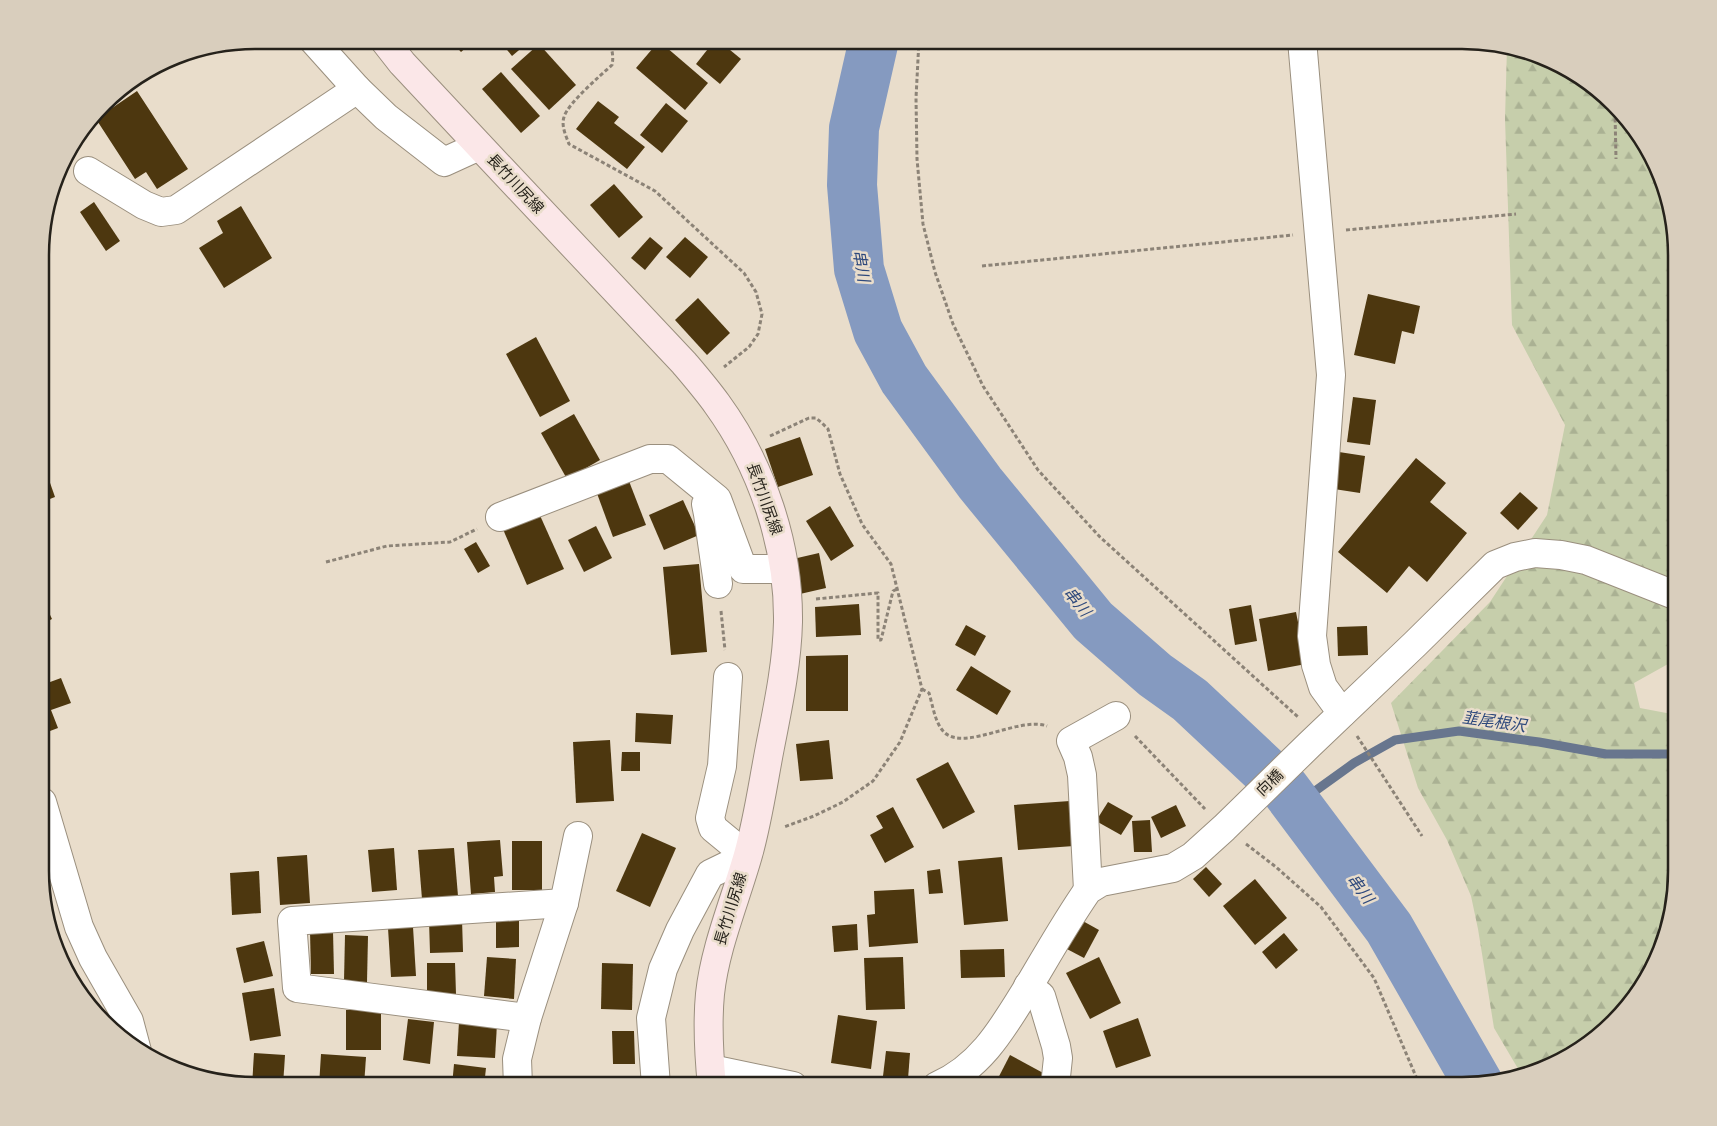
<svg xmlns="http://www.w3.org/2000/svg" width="1717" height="1126" font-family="'Alegreya Sans','Noto Sans JP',sans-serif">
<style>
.forest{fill:url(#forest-firs)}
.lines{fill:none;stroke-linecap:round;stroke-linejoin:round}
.stream{stroke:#68768e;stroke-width:9}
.river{stroke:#859ac0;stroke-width:50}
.building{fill:#4d370f}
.minor-casing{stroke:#9a8f7e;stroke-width:30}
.secondary-casing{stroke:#9a8f7e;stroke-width:30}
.path{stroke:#8c8377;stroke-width:3;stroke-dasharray:4 2.5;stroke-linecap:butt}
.minor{stroke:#fff;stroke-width:28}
.secondary{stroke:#fbe7e8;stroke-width:28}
.labels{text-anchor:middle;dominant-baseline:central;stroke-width:5;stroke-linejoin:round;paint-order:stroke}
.street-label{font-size:15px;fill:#26221b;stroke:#e9ddcb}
.water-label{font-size:16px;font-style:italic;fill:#2e497c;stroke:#e9ddcb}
.rim{fill:none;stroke:#26221b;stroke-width:2.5}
</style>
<defs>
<pattern id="forest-firs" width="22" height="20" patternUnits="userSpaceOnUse" patternTransform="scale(1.25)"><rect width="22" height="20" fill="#c6ceab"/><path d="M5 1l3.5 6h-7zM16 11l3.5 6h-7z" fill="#aab193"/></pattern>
</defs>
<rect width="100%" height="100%" fill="#e9ddcb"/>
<polygon class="forest" points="1507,47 1531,51 1582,76 1648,147 1677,241 1677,659 1634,683 1640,708 1677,715 1677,885 1666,940 1641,991 1570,1057 1520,1072 1494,1028 1478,929 1471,896 1447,840 1418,788 1391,703 1490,602 1547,515 1565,425 1512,325 1505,119"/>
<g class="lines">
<polyline class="stream" points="1297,804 1354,763 1395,740 1459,731 1539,742 1606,754 1677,754"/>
<polyline class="river" points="874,40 854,128 852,185 859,269 878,331 904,379 980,483 1093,621 1155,675 1190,700 1285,789 1389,928 1479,1085"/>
</g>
<g class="building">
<polygon points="450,40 475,40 461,52"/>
<polygon points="499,40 531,40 512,56"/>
<polygon points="715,40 718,40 741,59 720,84 696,64"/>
<polygon points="659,41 708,83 685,110 636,68"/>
<polygon points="539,44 576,85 549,110 511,69"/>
<polygon points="501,72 540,116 521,133 482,89"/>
<polygon points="137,91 188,169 157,189 146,172 135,179 96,119"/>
<polygon points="598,101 619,117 614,123 645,147 627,169 576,129"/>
<polygon points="666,103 688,121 662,153 640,135"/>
<polygon points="614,184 643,217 619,238 590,205"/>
<polygon points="94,202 120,241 106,251 80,212"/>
<polygon points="241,206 272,258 224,288 199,248 223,233 217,221"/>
<polygon points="650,237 663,248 645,270 631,258"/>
<polygon points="685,237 708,257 690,278 666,257"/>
<polygon points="1368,294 1420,306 1414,334 1402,331 1395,364 1354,355"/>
<polygon points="698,298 730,333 707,355 675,320"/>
<polygon points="536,337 570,401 540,417 506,354"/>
<polygon points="1353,397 1376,400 1370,445 1347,442"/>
<polygon points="574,414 600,460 567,479 541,433"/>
<polygon points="800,437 813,475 778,487 765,449"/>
<polygon points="1339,452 1365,456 1360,493 1334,489"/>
<polygon points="1416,458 1446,483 1430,502 1467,533 1427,582 1409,566 1387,593 1338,552"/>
<polygon points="42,460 55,497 42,502"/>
<polygon points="627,476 646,525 613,537 595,488"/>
<polygon points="1520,492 1538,508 1518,530 1500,513"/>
<polygon points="683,500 699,535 664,550 649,515"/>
<polygon points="830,506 854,546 831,561 806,521"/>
<polygon points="538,511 564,569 527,585 502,527"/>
<polygon points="596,526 612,558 584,572 568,540"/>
<polygon points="476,542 490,566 478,573 464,549"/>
<polygon points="819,553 826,588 800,594 793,559"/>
<polygon points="699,564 707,652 671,655 663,567"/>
<polygon points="42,598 52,619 42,624"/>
<polygon points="859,604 861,635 816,637 815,607"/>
<polygon points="1251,605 1257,641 1235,645 1229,609"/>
<polygon points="1296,612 1306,664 1268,671 1259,619"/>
<polygon points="966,625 986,636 975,656 955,645"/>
<polygon points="1367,626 1368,655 1338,656 1337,627"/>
<polygon points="848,655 848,711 806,711 806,656"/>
<polygon points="971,666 1011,691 997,715 956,690"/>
<polygon points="61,678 71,703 51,710 58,728 42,734 42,685"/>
<polygon points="636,713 673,715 671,744 635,742"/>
<polygon points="610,740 614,801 576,803 573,742"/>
<polygon points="829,740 833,779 800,781 796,744"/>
<polygon points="622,752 640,752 640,771 621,771"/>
<polygon points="948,762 975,812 943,829 916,779"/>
<polygon points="1070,801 1074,846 1018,850 1014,805"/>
<polygon points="1108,802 1133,816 1121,835 1096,821"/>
<polygon points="1176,805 1186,826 1161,838 1151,817"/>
<polygon points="893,807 914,847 885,863 870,835 883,828 876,816"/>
<polygon points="1150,820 1152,852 1134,852 1132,821"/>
<polygon points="642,833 676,848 650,907 616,891"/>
<polygon points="500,840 503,876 494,877 495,892 471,894 467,842"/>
<rect x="512" y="841" width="30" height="49"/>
<polygon points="394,848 397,890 372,892 368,850"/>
<polygon points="454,848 458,896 422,899 418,850"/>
<polygon points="307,855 310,903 280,905 277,857"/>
<polygon points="1002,857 1008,921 964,925 958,861"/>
<polygon points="1206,867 1222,884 1209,897 1193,879"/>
<polygon points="940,869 943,893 929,894 927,871"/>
<polygon points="259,871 261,913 232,915 230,873"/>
<polygon points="1255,879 1287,918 1255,945 1223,906"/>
<polygon points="914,889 918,943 869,947 867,915 875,914 874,891"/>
<polygon points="496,913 519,913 519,947 496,948"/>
<polygon points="462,920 463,952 430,953 429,921"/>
<polygon points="1081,920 1099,930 1084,958 1065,948"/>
<polygon points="857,924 858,950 834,952 832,926"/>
<polygon points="413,927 416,976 391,977 388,928"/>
<polygon points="310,931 333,931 334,974 311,974"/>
<polygon points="1284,933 1298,950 1276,969 1262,952"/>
<polygon points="345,935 368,936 367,982 344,981"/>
<polygon points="264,941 273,976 244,983 236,948"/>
<polygon points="1004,949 1005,977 961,978 960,950"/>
<polygon points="487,957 516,959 514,999 484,996"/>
<polygon points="903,957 905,1009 866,1010 864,958"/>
<polygon points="1099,957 1121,1003 1090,1019 1066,973"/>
<polygon points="427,963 455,963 456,994 427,994"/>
<polygon points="602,963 633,964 632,1010 601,1009"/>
<polygon points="274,988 281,1036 250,1041 242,993"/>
<rect x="346" y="1010" width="35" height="40"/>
<polygon points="838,1015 877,1021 871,1069 831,1063"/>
<polygon points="1138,1018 1151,1056 1116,1068 1103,1031"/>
<polygon points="408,1019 434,1022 430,1064 403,1060"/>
<polygon points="459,1022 497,1024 495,1058 457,1056"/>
<polygon points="612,1031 634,1031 635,1064 613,1064"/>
<polygon points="886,1051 910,1053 908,1079 883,1076"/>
<polygon points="254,1053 285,1055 283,1086 252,1086"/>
<polygon points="321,1054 366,1057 364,1086 319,1086"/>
<polygon points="1010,1055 1045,1074 1039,1086 994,1086"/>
<polygon points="454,1064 486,1068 484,1086 452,1086"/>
</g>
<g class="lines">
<g class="minor-casing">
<g id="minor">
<polyline points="313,40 357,89 386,117 444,162 479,146"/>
<polyline points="1302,40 1331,375 1312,636 1316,665 1323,687 1342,713"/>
<polyline points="88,171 144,205 161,212 176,210 357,89"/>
<polyline points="706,504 708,514 718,584"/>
<polyline points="500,517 650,459 668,459 717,499 743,569 783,569"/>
<polyline points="42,802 79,927 93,958 129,1021 137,1051"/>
<polyline points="1088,890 1082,775 1078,757 1071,741 1116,716"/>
<polyline points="1028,986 1041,996 1056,1046 1058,1058 1055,1086"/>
<polyline points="527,1018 297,988 292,921 564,903"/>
<polyline points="711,1069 793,1086"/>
<polyline points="518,1086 517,1059 527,1018 564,903 578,836"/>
<polyline points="656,1086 651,1018 663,969 680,930 710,874 747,856 713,828 710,818 722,766 728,677"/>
<path d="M937 1086C983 1066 1005 1024 1030 984 1049 952 1067 920 1088 890L1101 882 1173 868 1193 856 1224 828 1309 745 1415 644 1495 565 1515 557 1535 553 1561 555 1586 560 1677 596"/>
</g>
</g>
<g class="secondary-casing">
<path id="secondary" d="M384 40 402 63 489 156 684 363C695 376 707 390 717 404 762 466 789 546 788 622 787 664 778 706 770 747 763 783 758 820 748 855 735 901 715 947 710 994 707 1025 709 1056 712 1086"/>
</g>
<g class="path">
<path d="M606 40C612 47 614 55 612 65 600 76 568 103 564 117 561 126 566 136 569 144L655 191 744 273 756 292 762 314 758 334 749 347 724 367"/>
<polyline points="919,40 916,98 917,159 923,224 935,272 953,324 983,386 1038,470 1100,537 1298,717"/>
<polyline points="1615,112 1616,159"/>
<polyline points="1346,230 1516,214"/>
<polyline points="982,266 1293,235"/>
<polyline points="770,436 809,418 816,418 822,423 828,429 840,474 862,524 891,564 922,689 900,742 873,781 843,802 814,816 784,827"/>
<polyline points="326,562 387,546 450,542 477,529"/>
<polyline points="816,599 878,593 878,640 881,640 893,591 897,589"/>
<polyline points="721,611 725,650"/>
<path d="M922 689 929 693C933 706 935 724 945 733 966 751 1020 716 1047 726"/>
<polyline points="1135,736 1205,809"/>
<polyline points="1357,736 1422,836"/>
<polyline points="1246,844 1276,867 1321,907 1374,978 1420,1086"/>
</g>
<use href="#minor" class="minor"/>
<use href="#secondary" class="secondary"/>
</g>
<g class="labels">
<g class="street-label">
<text transform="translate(515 184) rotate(47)">長竹川尻線</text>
<text transform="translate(764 499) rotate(70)">長竹川尻線</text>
<text transform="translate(1270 783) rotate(-44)">向橋</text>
<text transform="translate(731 909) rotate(-73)">長竹川尻線</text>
</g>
<g class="water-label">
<text transform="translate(861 266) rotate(80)">串川</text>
<text transform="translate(1077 602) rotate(51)">串川</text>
<text transform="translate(1494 722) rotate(8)">韮尾根沢</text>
<text transform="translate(1360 889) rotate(53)">串川</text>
</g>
</g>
<path d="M0 0H1717V1126H0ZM255 49H1462A206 206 0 0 1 1668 255V871A206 206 0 0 1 1462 1077H255A206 206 0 0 1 49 871V255A206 206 0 0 1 255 49Z" fill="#d9cebd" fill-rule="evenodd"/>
<path class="rim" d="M255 49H1462A206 206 0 0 1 1668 255V871A206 206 0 0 1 1462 1077H255A206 206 0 0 1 49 871V255A206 206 0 0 1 255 49Z"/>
</svg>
